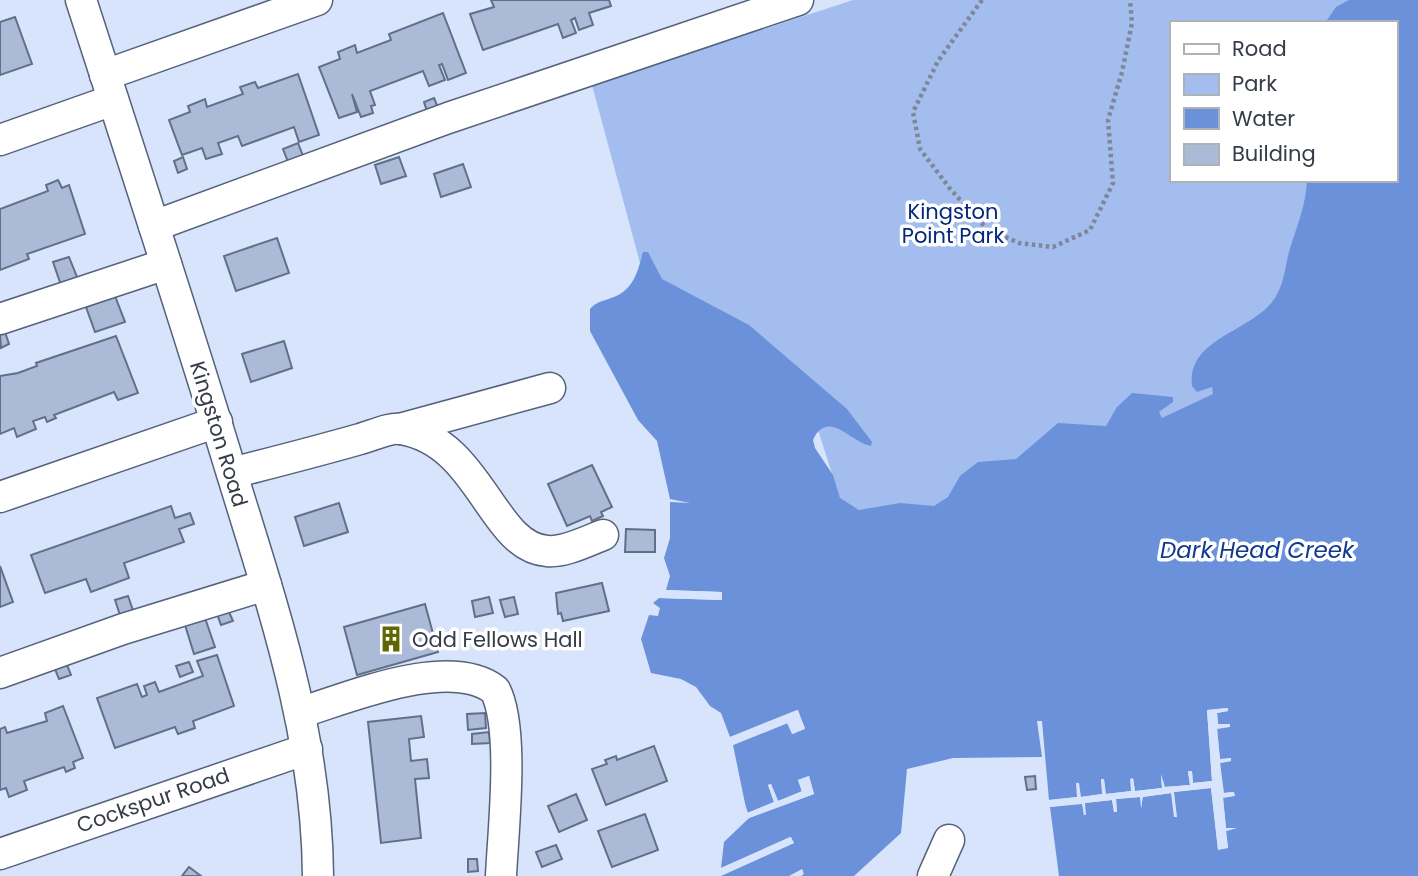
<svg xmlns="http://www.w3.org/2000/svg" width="1418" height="876" font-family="Poppins,sans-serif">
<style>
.green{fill:#a3beee}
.water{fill:#6a91da}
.pier{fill:#d7e4fb;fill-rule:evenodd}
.building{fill:#abbad6;stroke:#626f88;stroke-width:2}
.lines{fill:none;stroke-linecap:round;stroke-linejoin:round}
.minor-casing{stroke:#55627b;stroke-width:33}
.path{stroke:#7e8798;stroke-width:4.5;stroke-dasharray:3.5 3.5;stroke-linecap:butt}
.minor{stroke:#fff;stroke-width:30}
.labels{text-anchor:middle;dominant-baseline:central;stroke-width:7;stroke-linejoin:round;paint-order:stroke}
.park-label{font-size:21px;fill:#02297e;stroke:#fff}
.street-label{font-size:21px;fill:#353b47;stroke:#fff}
.poi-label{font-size:21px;fill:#353b47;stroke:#fff;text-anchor:start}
.water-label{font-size:23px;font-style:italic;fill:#113a8f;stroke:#fff}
</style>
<rect width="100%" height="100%" fill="#d7e4fb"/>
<polygon class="green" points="853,0 1352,0 1333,23 1171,23 1171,180 1312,180 1279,322 1211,400 910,524 842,505 819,433 790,375 650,300 592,85"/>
<path class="water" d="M1349 0H1418V876H1059L1050 807 1083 803 1084 815 1085 803 1112 800 1114 812 1117 811 1116 799 1140 797 1142 808V797L1172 793 1175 817 1174 792 1211 788 1218 849 1228 848 1226 831 1236 828 1226 829 1223 797 1234 792 1224 793 1220 763 1231 761 1230 758 1220 760 1217 728 1229 724 1218 725 1217 713 1228 711 1227 708 1207 710 1212 781 1193 783 1192 772H1188L1190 785 1164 787 1161 775 1162 788 1135 791 1133 778 1132 791 1105 794 1104 779 1101 780 1103 794 1080 797 1078 783 1077 797 1049 800 1042 721H1037L1042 757 953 758 907 769 901 833 854 876H801L804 874 802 869 789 876H721L794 843 790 837 721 868 724 842 749 818 814 794 809 776 798 780 802 791 778 801 771 784 768 785 774 802 747 813 733 745 788 723 793 734 805 728 797 710 730 737 721 713 710 706 696 687 681 679 651 673 641 639 649 615 658 616 660 608 653 603 659 598 721 600 722 592 666 590 670 576 664 558 670 538V502L690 503 670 499 657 441 638 420 590 331V309C597 301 604 301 614 297 634 289 638 271 643 252H648L662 279 749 325 847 409 872 442 871 446C851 443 828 408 813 440L815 448 833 475 840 498 859 510 900 503 934 506 948 497 960 476 978 462 1016 459 1058 423 1106 426 1117 407 1132 393 1173 397V402L1159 412 1162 418 1213 394 1212 387 1197 392 1192 386C1187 337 1252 333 1275 298 1286 281 1285 261 1292 242 1299 221 1306 203 1307 180H1395V23H1325L1336 7Z"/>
<g class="pier">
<polygon points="666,590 722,592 722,600 659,598 662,595 718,597 664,593"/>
<path d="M1228 708V711L1217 713 1218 724H1230V727L1217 729 1220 759 1231 758V761L1220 763 1223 793 1234 792 1235 796 1223 798 1226 828H1237L1226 831 1228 848 1218 850 1211 788 1174 792 1177 817H1174L1171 793 1143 797 1141 808 1140 797 1116 799 1117 812H1114L1112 800 1085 803 1086 815H1084L1082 804 1050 807 1049 804 1080 800 1049 804V800L1077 797 1076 783H1079L1081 797 1102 794 1101 779H1104L1106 794 1131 791 1130 779 1133 778 1135 791 1162 788 1161 774 1165 787 1190 785 1188 771H1192L1193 783 1212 781 1207 710ZM1210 713H1214L1215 725 1224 845 1221 846 1214 787H1193L1216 782Z"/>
<polygon points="798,710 805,729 792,734 787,723 733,745 732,742 787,719 794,730 801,727 796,715 731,740 730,737"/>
<polygon points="733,771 748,813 774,802 768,785 771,784 778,801 802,792 798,780 809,776 814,794 749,818 720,843 746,816"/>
<polygon points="791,837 794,843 720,876 720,872 789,842 720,872 721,868"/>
</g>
<g class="building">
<polygon points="491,0 609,0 611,6 589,13 593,25 579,30 575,18 571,20 576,33 563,38 558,24 483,50 470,14 494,7"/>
<polygon points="443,13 466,73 448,80 442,64 439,65 445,80 429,86 423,71 370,91 375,105 371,106 373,113 361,117 352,94 357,112 339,118 319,67 340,59 338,52 355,45 357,53 391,40 389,34"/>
<polygon points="15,17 32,64 0,75 0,22"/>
<polygon points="298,74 319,135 299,142 294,127 242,146 238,136 218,143 222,154 206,159 202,148 182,155 169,120 190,112 188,106 205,99 207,107 243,94 240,87 255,82 258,88"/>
<polygon points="434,98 439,110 428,114 424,102"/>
<polygon points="298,143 305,161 290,167 283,149"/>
<polygon points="183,157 187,169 178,173 174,161"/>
<polygon points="399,157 406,176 381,184 375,165"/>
<polygon points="463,164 471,187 441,197 434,174"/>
<polygon points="58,180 62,188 69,185 85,234 27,254 29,259 0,270 0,209 48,191 46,185"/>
<polygon points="277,238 289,273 236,291 224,256"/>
<polygon points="69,257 79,282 62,288 53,262"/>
<polygon points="115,296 125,322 95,332 86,307"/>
<polygon points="5,332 9,344 1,348 0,334"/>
<polygon points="116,336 138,393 118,400 114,392 54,415 56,418 47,422 45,417 33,421 36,429 17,437 14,428 0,434 0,376 18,373 37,366 36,363"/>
<polygon points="284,341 292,368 251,382 242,354"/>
<polygon points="592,465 612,507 601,512 603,516 592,521 590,516 567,526 548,484"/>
<polygon points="339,503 348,532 304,546 295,517"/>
<polygon points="171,506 175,518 190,513 194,524 179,529 184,542 124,563 129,578 91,592 86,579 45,593 31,555"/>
<polygon points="626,529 655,530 655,552 625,552"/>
<polygon points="0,566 13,602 0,607"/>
<polygon points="602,583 609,611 563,621 561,613 558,614 556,593"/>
<polygon points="128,596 136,619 123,624 115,600"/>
<polygon points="489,597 493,613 475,617 472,601"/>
<polygon points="514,597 518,614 505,617 500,600"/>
<polygon points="425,604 438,652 357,675 344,627"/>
<polygon points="228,610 233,621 221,625 217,614"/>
<polygon points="205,618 215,647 194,654 185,625"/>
<polygon points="217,655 234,706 193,721 195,728 178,734 175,727 115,748 97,698 137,684 142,697 147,695 144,686 155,682 159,692 203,676 197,661"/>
<polygon points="189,662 193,672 180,677 176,666"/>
<polygon points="67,665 71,675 59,679 55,669"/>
<polygon points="63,706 83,758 73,762 75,768 66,772 64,767 24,781 27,790 9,797 6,788 0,790 0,729 5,727 7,733 47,721 45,713"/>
<polygon points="485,713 486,728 468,730 467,714"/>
<polygon points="421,716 424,737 409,739 411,761 427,759 429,778 415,779 421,838 381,843 368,722"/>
<polygon points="489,732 490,743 472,744 472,734"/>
<polygon points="654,746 667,781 606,805 592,769 607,764 605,760 616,756 617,760"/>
<polygon points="1035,776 1036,789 1027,790 1025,777"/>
<polygon points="576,794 587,820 559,832 548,806"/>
<polygon points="645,814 658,850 612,867 598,831"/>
<polygon points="556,845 562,859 542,867 536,852"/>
<polygon points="468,859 477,859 478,871 468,872"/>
<polygon points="189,867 201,876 182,876"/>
</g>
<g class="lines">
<g class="minor-casing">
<g id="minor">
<path d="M81 0C132 158 184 316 232 474 273 608 317 734 318 876"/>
<polyline points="105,75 317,0"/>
<polyline points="0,140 113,100"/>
<polyline points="154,226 448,118 798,0"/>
<polyline points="0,319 166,264"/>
<polyline points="400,429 550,388"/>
<path d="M232 473C275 462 318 451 360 439 372 436 390 427 401 429 481 442 491 547 547 551 564 553 587 541 603 535"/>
<polyline points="0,497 217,422"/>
<polyline points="0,673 123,629 266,585"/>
<path d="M302 712C351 697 450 655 495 690 515 728 503 831 501 876"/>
<polyline points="0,854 307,749"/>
<polyline points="933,876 949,840"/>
</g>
</g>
<polyline class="path" points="982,0 938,61 913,112 920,149 951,190 987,229 1019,243 1053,247 1090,230 1113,183 1108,120 1122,72 1132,23 1130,0"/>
<use href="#minor" class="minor"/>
</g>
<defs>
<g id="building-bare" transform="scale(2.1)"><path d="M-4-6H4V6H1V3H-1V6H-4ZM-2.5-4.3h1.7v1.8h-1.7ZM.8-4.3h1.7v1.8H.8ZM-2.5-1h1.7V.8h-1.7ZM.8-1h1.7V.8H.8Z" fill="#626602" stroke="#fff" stroke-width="2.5" paint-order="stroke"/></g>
</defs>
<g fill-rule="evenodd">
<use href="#building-bare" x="391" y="639"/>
</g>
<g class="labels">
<g class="park-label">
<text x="953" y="211">Kingston<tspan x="953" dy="24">Point Park</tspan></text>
</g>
<g class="street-label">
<text transform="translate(219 434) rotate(73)">Kingston Road</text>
<text transform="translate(153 800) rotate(-19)">Cockspur Road</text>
</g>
<g class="poi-label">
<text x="412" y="639">Odd Fellows Hall</text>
</g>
<g class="water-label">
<text x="1257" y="550">Dark Head Creek</text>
</g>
</g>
<rect x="1170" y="21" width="228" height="161" fill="#ffffff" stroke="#aeb1b5" stroke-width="2"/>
<rect x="1184" y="44" width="35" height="10" fill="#ffffff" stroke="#aeb1b5" stroke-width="2"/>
<text x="1232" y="56" font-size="21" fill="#353b47">Road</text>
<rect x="1184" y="74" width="35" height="21" fill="#a3beee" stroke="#aeb1b5" stroke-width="2"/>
<text x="1232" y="91" font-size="21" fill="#353b47">Park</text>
<rect x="1184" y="108" width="35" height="21" fill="#6a91da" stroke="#aeb1b5" stroke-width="2"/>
<text x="1232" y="126" font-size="21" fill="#353b47">Water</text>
<rect x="1184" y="144" width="35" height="21" fill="#abbad6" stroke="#aeb1b5" stroke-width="2"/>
<text x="1232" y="161" font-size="21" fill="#353b47">Building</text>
</svg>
